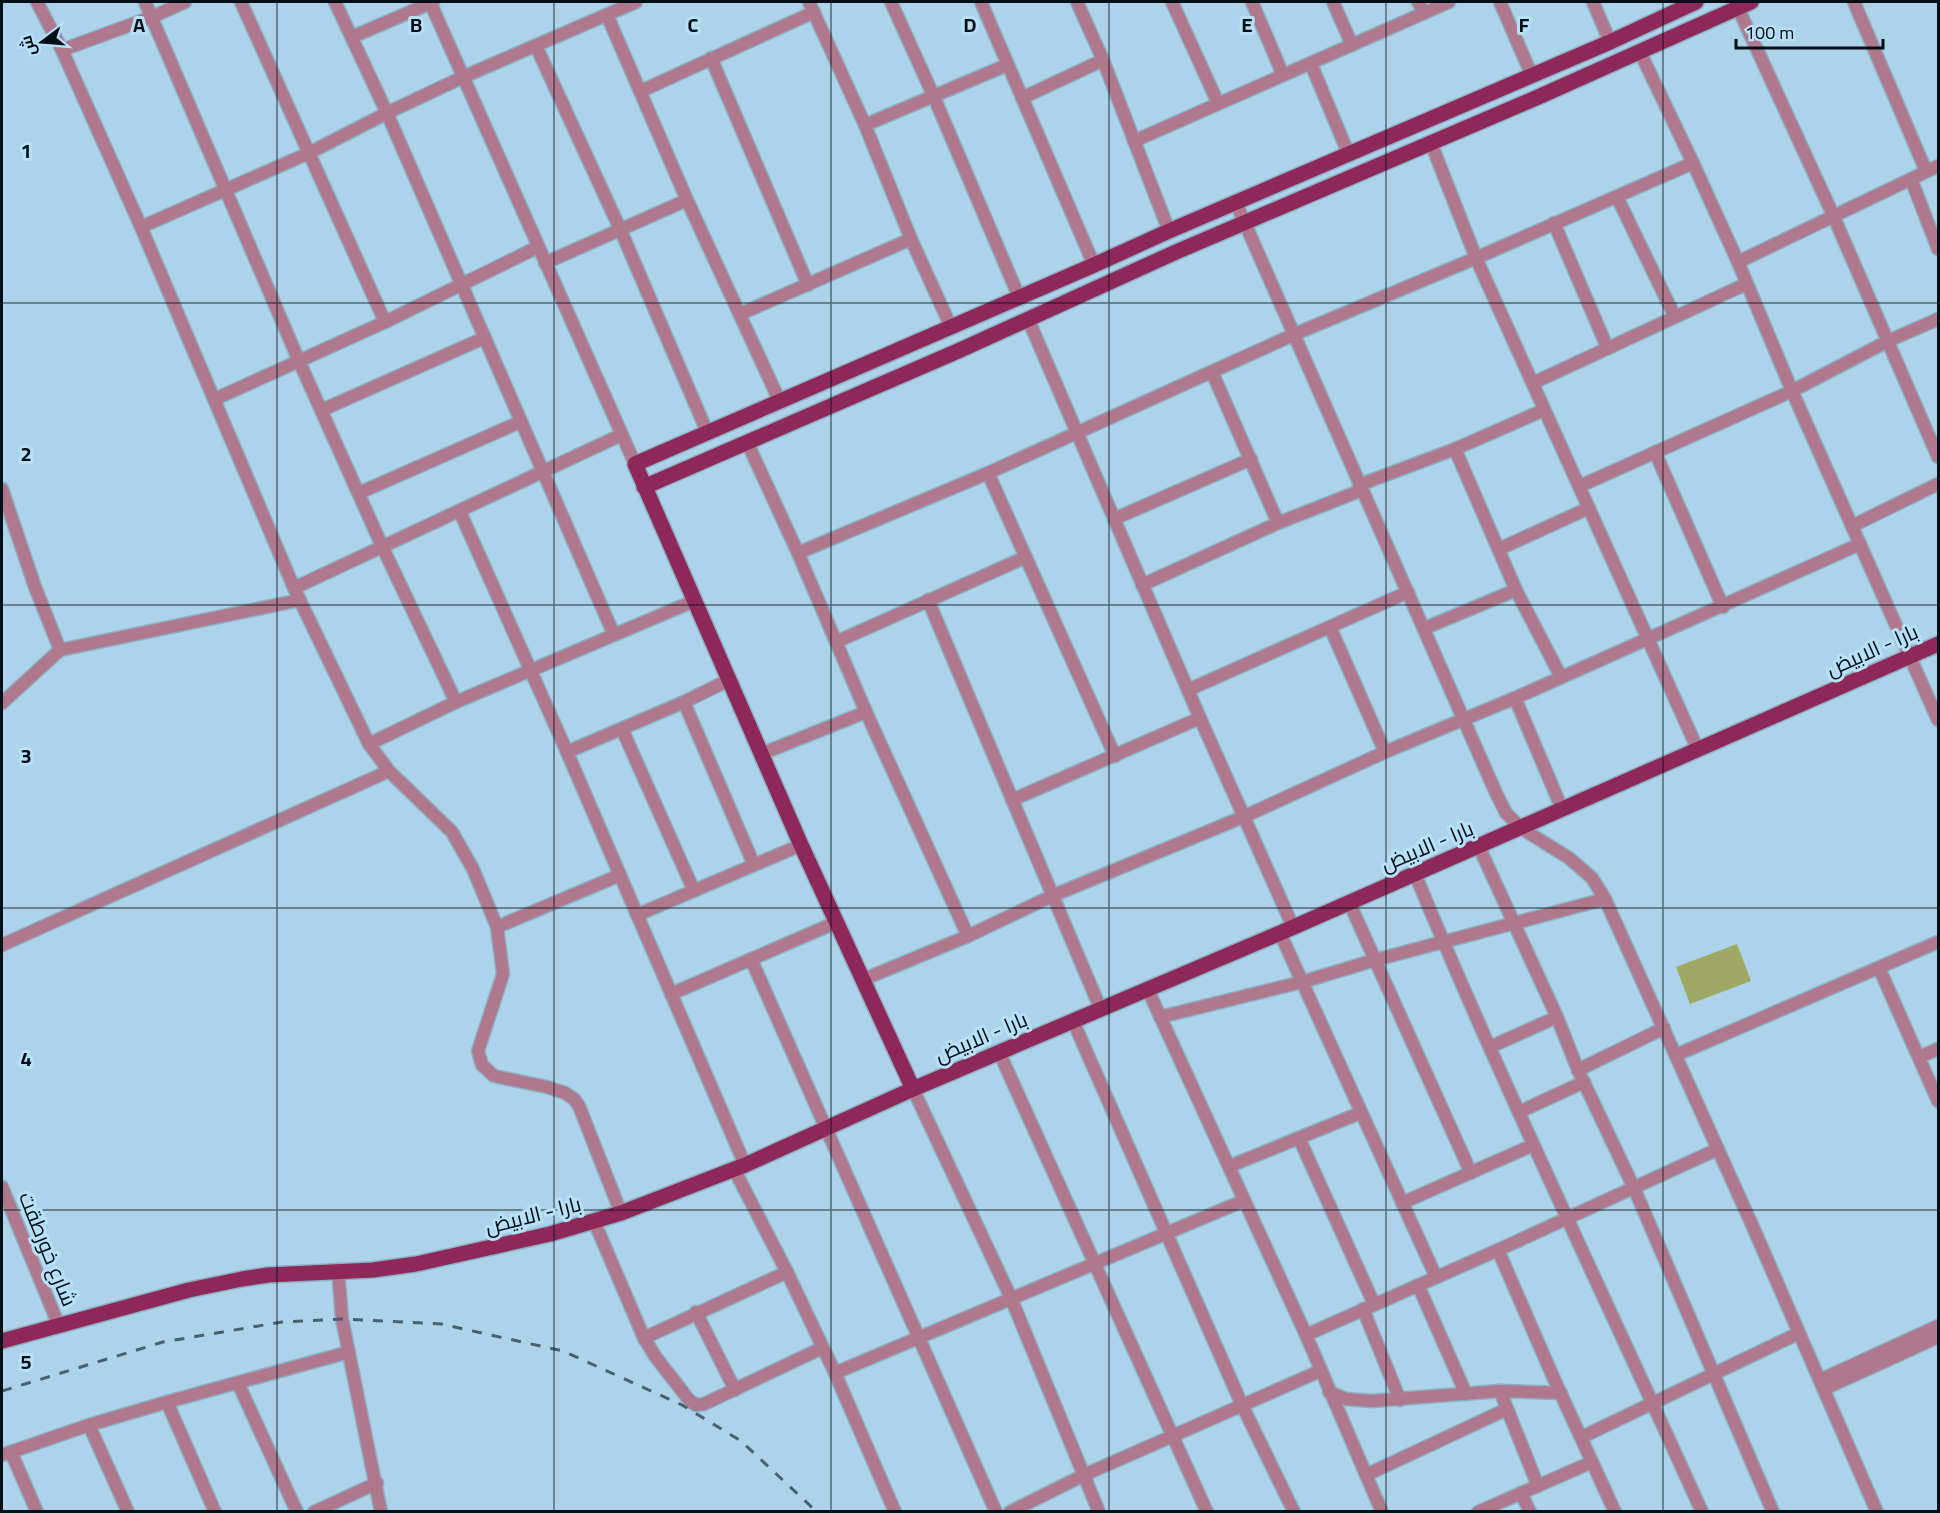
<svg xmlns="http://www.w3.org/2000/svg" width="1940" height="1513" font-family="Georgia,Cairo,serif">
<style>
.green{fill:#9fa864}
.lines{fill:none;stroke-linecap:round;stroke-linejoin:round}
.minor-casing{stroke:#8eb0c4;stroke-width:15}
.major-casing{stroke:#8eb0c4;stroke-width:18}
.minor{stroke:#b0788d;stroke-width:12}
.major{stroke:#8e2859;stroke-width:15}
.rail{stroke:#49606e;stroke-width:3;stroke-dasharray:10 10;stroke-linecap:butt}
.grid{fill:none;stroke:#030f17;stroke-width:1.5;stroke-opacity:0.55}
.labels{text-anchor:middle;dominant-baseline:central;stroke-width:6;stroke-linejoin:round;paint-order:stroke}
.street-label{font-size:21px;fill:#030f17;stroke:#b8e0f7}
.grid-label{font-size:20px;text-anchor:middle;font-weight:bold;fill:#030f17;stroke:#b8e0f7;stroke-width:6;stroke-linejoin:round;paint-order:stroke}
</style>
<rect width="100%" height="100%" fill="#acd3ea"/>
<polygon class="green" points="1737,944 1751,981 1690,1004 1676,967"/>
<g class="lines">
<g class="minor-casing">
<g id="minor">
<polyline points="37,2 62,50 141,227 294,588 369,744 389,771 452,832 473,869 497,927 503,974 478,1051 482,1065 494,1076 547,1087 565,1093 574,1099 579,1106 621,1213"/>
<polyline points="145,2 299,361 382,546 456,702"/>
<polyline points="241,2 385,322"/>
<polyline points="335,2 387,113 614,635"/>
<polyline points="430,2 635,464"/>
<polyline points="809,2 865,125 911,239 951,327"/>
<polyline points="891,2 934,97 1019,297"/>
<polyline points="981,2 1094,265"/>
<polyline points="1077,2 1103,60 1169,231"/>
<polyline points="1172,2 1218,103"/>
<polyline points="1252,2 1283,75"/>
<polyline points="1333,2 1352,45"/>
<polyline points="1418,2 1424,12"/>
<polyline points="1500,2 1532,76"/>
<polyline points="1593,2 1610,42"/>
<polyline points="1854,2 1926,171"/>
<polyline points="1738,8 1833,215 1938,457"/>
<polyline points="607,15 687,200 780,402"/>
<polyline points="352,37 433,2"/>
<polyline points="536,46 621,231 708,434"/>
<polyline points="62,50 152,17 185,2"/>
<polyline points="1640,52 1693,163 1738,262 1792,391 1938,720"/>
<polyline points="711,58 808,285"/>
<polyline points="1311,64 1349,155"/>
<polyline points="641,91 814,12"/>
<polyline points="1022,98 1103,60"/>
<polyline points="865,125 1007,65"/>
<polyline points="1134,141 1449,2"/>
<polyline points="1431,143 1476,258 1698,750"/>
<polyline points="1911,179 1938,249"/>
<polyline points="1617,197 1675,317"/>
<polyline points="1236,203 1496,793 1506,813 1521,828 1569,858 1592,878 1605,899 1753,1227 1877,1512"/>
<polyline points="1554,223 1607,347"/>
<polyline points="141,227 309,153 387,113 463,77 636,2"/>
<polyline points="1738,262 1938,166"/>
<polyline points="545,263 687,200"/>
<polyline points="740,314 911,239"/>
<polyline points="1028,319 1200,718 1293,927"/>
<polyline points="1212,372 1278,523"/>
<polyline points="1533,383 1746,284"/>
<polyline points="215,399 385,322 538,247"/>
<polyline points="322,410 484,338"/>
<polyline points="747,442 798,553 866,712 968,936"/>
<polyline points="1455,449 1516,590 1561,677"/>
<polyline points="1655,452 1723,607"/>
<polyline points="988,473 1115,756"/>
<polyline points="1359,485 1455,449 1544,410"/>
<polyline points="1580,486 1792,391 1888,341 1938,319"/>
<polyline points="2,489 35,587 60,650"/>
<polyline points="359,493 520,422"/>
<polyline points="460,512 567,752 745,1165"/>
<polyline points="1114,519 1251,459"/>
<polyline points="1852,526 1938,484"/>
<polyline points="1499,549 1589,508"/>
<polyline points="798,553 988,473 1295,334 1476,258 1693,163"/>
<polyline points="1142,585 1278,523 1362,490"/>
<polyline points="294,588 621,435"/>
<polyline points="928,600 1101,1010"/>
<polyline points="1330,627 1385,752"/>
<polyline points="1425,628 1516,590"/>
<polyline points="836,642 1026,557"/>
<polyline points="1188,690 1408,592"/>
<polyline points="1515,698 1562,809"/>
<polyline points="684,702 754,865"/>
<polyline points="2,703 60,650 300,600"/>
<polyline points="622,729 694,891"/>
<polyline points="369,744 456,702 694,601"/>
<polyline points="567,752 684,702 729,680"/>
<polyline points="761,754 866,712"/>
<polyline points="1012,800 1200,718"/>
<polyline points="1479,847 1557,1017 1578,1070 1634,1188 1773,1512"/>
<path d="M1415 874C1504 1089 1606 1299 1702 1512"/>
<polyline points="1349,902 1471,1173"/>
<polyline points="637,915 801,845"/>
<polyline points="497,927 620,875"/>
<polyline points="1280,933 1436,1277"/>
<polyline points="2,945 389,771"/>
<polyline points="751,959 996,1512"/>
<polyline points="1879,968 1938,1101"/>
<polyline points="862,980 968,936 1052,896 1243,817 1385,752 1515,698 1860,544"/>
<polyline points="1148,990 1306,1335 1382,1512"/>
<polyline points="671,994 837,922"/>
<polyline points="1160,1017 1302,982 1375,960 1605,899"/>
<polyline points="1073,1021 1242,1405 1294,1512"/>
<polyline points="1490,1047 1557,1017"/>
<polyline points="999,1052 1207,1512"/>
<polyline points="1676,1055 1938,942"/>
<polyline points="1919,1057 1938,1049"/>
<polyline points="1578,1070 1664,1028"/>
<polyline points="913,1089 1011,1298 1099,1512"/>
<polyline points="1519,1112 1584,1082"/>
<polyline points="1299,1138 1374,1304"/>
<polyline points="1230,1166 1360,1113"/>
<polyline points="734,1169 787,1272 835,1373 895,1512"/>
<polyline points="2,1187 59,1326"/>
<polyline points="1402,1203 1533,1145"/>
<polyline points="594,1221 644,1338 655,1356 689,1400 696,1405 704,1404 822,1348"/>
<polyline points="1498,1250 1554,1379 1615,1512"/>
<polyline points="338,1270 342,1319 381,1512"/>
<polyline points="1418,1285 1466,1394"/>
<polyline points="1363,1309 1400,1400"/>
<polyline points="696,1312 735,1390"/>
<polyline points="1306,1335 1498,1250 1718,1149"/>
<polyline points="644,1338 787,1272"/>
<polyline points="835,1373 1243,1201"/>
<polyline points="1820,1380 1938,1326"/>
<polyline points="238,1383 297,1512"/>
<polyline points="1824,1389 1938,1337"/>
<polyline points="1500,1391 1538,1486"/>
<polyline points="1329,1392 1346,1399 1371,1401 1500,1391 1561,1393"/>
<polyline points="167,1402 215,1512"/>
<polyline points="89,1425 128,1512"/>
<polyline points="1582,1437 1799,1333"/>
<polyline points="11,1452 37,1512"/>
<polyline points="2,1455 89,1425 167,1402 349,1352"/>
<polyline points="1366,1475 1507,1409"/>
<polyline points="1521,1493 1530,1512"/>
<polyline points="314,1512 377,1483"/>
<polyline points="1010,1512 1084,1475 1320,1371"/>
<polyline points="1478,1512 1592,1462"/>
</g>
</g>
<g class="major-casing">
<g id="major">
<polyline points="644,487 958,351 1176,252 1536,98 1751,2"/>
<polyline points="913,1089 801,845 635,464 1094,265 1169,231 1610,42 1696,2"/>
<polyline points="2,1341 189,1290 242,1279 268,1275 373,1270 416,1264 550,1234 621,1213 745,1165 913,1089 1280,933 1938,644"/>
</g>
</g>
<use href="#minor" class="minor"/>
<use href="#major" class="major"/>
<polyline class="rail" points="2,1391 163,1342 282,1322 342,1319 441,1324 563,1351 682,1405 741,1441 817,1512"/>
</g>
<path class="grid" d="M277 2V1512M554 2V1512M831 2V1512M1109 2V1512M1386 2V1512M1663 2V1512M2 303H1938M2 605H1938M2 908H1938M2 1210H1938"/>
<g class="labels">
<g class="street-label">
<text transform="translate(1872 650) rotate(-24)">بارا - الابيض</text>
<text transform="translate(1427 846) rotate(-23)">بارا - الابيض</text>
<text transform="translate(981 1037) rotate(-23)">بارا - الابيض</text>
<text transform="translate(533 1215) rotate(-14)">بارا - الابيض</text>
<text transform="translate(48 1249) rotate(68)">شارع خورطقت</text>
</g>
</g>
<g class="grid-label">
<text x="139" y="32">A</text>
<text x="416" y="32">B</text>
<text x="693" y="32">C</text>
<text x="970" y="32">D</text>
<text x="1247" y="32">E</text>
<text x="1524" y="32">F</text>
<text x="26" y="158">1</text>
<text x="26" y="461">2</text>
<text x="26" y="763">3</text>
<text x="26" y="1066">4</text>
<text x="26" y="1369">5</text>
</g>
<rect width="1940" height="1513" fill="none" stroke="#030f17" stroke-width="6"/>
<g transform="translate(42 42) rotate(254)" stroke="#b8e0f7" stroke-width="4.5" paint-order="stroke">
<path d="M0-4.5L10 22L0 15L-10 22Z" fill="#030f17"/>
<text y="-9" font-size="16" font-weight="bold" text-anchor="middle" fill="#030f17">ش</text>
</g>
<path d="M1736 39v9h147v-9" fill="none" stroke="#030f17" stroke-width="3"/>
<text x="1745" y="39" font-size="18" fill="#030f17" stroke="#b8e0f7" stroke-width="4.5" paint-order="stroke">100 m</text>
</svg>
